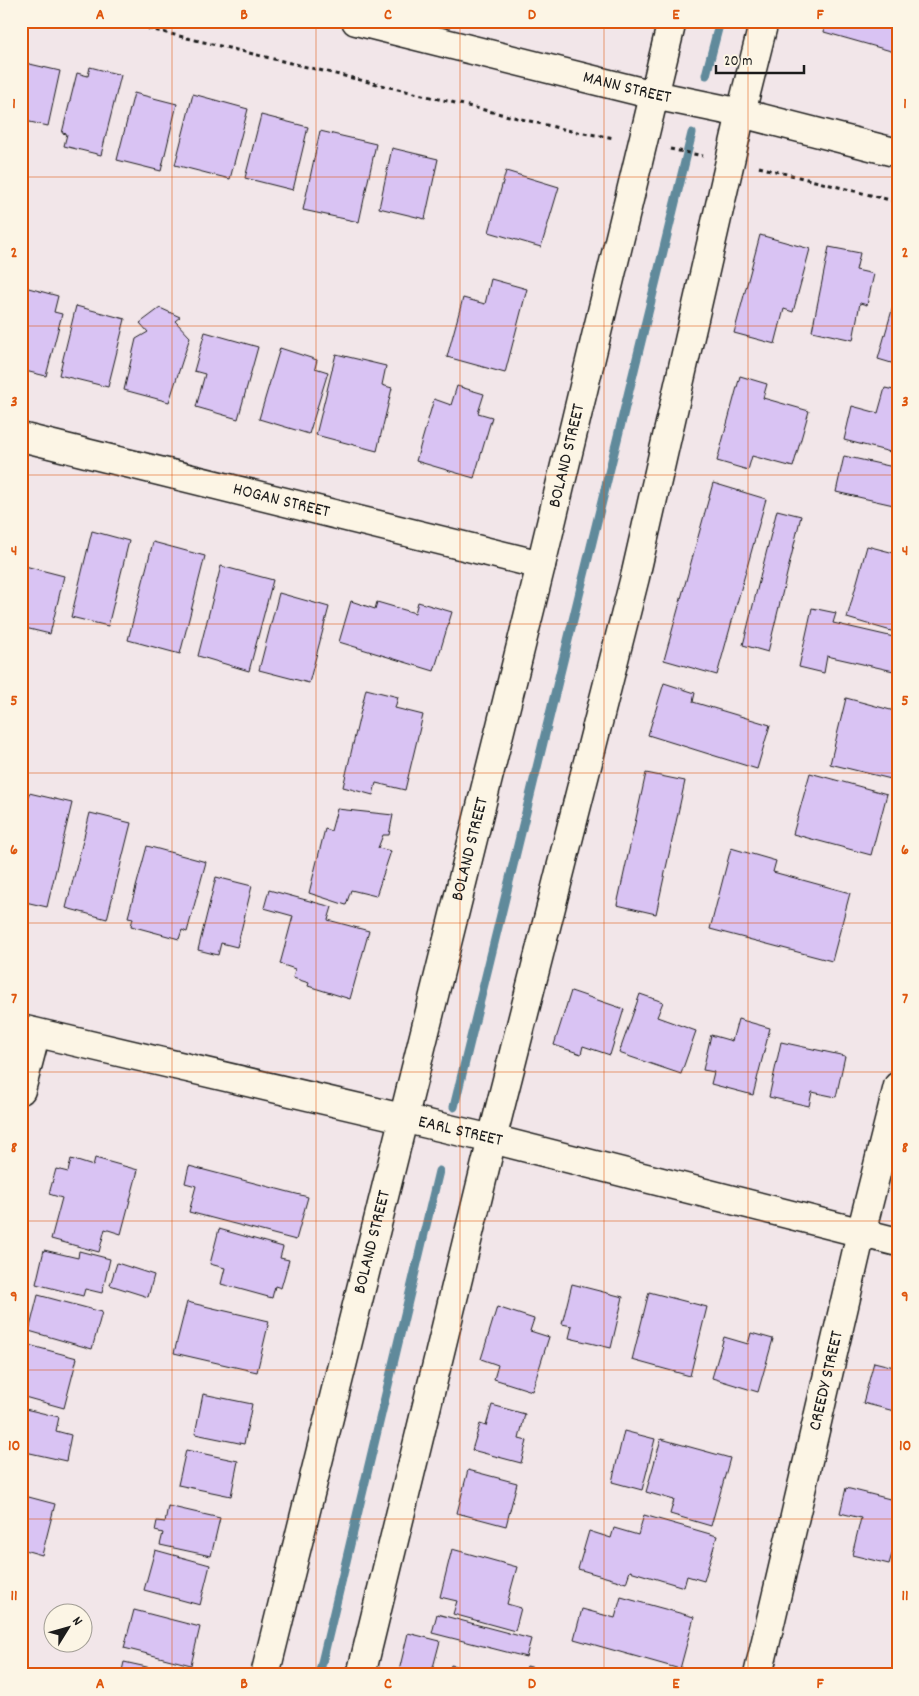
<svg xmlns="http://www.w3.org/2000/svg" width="919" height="1696" font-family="Dekko,sans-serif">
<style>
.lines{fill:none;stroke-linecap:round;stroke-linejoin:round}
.stream{stroke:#618a9b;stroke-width:9}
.building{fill:#d9c3f3;stroke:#1c1c1c}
.minor-casing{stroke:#1c1c1c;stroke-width:31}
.path{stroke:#1c1c1c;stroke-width:3;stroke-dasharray:4 4;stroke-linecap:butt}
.minor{stroke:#fcf5e5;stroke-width:28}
.grid{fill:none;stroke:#de560d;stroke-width:1;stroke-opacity:0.55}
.labels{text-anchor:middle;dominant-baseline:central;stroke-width:4;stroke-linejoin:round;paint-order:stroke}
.street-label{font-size:18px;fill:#1c1c1c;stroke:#fcf5e5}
.neatline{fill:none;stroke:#de560d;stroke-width:2}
.grid-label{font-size:16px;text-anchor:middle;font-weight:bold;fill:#de560d}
</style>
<rect width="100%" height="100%" fill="#f2e6e9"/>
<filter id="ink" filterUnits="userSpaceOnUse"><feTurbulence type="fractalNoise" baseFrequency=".02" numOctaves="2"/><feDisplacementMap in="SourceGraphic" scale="10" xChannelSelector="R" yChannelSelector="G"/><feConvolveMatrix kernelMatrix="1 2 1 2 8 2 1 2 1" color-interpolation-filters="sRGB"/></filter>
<g filter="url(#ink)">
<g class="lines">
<g class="stream">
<polyline points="706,75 720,21"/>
<polyline points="454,1107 692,133"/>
<polyline points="319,1675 439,1171"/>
</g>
</g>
<g class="building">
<polygon points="826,21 898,21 898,53 824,32"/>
<polygon points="21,62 60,71 48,126 21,120"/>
<polygon points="90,67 121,75 101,155 64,146 67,134 62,133 77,73 88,76"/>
<polygon points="134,93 177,104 161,171 117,160"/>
<polygon points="193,94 248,109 230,179 175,165"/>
<polygon points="261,115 308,127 293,190 245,178"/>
<polygon points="320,131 376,144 359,222 303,210"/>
<polygon points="392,148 438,159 425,219 379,208"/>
<polygon points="506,171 559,187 541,247 489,232"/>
<polygon points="760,235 810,249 793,312 784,309 775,344 734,333"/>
<polygon points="829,247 860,253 856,270 874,274 867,305 860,303 853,340 812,331"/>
<polygon points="491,279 527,289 505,373 447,357 463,298 485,304"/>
<polygon points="21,286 58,296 54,312 62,314 46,376 21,370"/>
<polygon points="898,289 898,365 878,359"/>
<polygon points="76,306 125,319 108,387 59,375"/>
<polygon points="160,308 180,317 175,321 190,337 169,402 124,390 136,339 148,332 140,323"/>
<polygon points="205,332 258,347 238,419 196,407 205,374 194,371"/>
<polygon points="280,348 317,360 315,368 328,372 309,434 259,419"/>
<polygon points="336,354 386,366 382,385 392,388 377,451 316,435"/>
<polygon points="740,376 767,384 763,398 809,411 793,467 752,456 748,470 717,461"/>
<polygon points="457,386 484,394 478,413 492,417 474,478 416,461 434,399 451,405"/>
<polygon points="885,388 898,391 898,454 844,440 852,406 878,413"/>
<polygon points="844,456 898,468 898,506 836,492"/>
<polygon points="713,483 766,499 717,675 664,660"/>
<polygon points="777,510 801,516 768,652 743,645"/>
<polygon points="92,531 129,541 108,626 71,617"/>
<polygon points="153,542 205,556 180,654 128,640"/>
<polygon points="867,546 898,554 898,633 847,618"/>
<polygon points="21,565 64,576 50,634 21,627"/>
<polygon points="221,566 273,580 249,671 198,656"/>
<polygon points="279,593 329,607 309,683 259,670"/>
<polygon points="351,601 375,609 377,602 415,613 418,602 452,612 434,671 339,642"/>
<polygon points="812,608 836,613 833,623 898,638 898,672 827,656 824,673 799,667"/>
<polygon points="664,683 695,693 693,702 770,725 757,769 648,735"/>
<polygon points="366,689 398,697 395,708 423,715 405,790 376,783 373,795 343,787"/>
<polygon points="846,698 898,712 898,753 891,779 830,764"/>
<polygon points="646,773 685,781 656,914 617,905"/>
<polygon points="810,773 887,794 871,855 793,834"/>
<polygon points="29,793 72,803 47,907 21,901 21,827"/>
<polygon points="337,809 393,815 389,835 383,835 378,848 391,851 376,896 351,890 346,905 309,893 325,829 331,831"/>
<polygon points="90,813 131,823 107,919 66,908"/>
<polygon points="147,846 206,862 187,932 182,930 179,939 131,926 133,918 128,917"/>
<polygon points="731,848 776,861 773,872 850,893 832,961 710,929"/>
<polygon points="216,877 252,886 237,947 221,943 218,955 198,950"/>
<polygon points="269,890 332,907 328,920 369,931 350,999 308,986 309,983 293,978 295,969 280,964 293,916 264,908"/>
<polygon points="571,991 624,1009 610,1055 583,1046 581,1054 554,1045"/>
<polygon points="640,994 663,1002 657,1017 696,1031 681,1074 619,1053"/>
<polygon points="738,1019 770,1028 753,1095 711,1084 714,1072 703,1070 711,1035 732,1041"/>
<polygon points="781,1042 845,1056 836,1097 812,1092 809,1106 769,1097"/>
<polygon points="95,1158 138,1170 121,1234 105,1229 99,1252 51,1239 62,1198 49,1194 56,1169 68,1172 71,1159 93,1166"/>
<polygon points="189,1166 308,1197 296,1240 189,1212 196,1186 185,1183"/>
<polygon points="219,1229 283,1247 280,1258 289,1260 281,1288 275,1286 272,1298 221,1284 225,1268 210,1264"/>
<polygon points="44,1250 78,1258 79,1251 110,1259 102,1293 85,1289 83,1296 36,1284"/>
<polygon points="117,1263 154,1275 148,1297 110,1285"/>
<polygon points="572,1284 623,1297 611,1348 569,1338 572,1326 562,1324"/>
<polygon points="649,1292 707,1307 690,1376 632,1360"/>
<polygon points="38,1295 102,1312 92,1349 29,1331"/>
<polygon points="187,1302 269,1321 257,1372 174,1353"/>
<polygon points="497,1307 534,1319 530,1331 549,1337 532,1391 494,1379 498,1365 481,1359"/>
<polygon points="751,1333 773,1339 758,1392 712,1378 724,1337 748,1344"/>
<polygon points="21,1343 77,1358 64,1408 21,1396"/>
<polygon points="874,1362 898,1368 898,1412 863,1403"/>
<polygon points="203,1394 252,1404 244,1444 195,1434"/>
<polygon points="492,1405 525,1414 519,1439 527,1441 521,1463 472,1450 480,1424 486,1426"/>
<polygon points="21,1408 59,1417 56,1431 71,1435 66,1461 21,1451"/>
<polygon points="624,1431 655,1439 642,1490 612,1482"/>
<polygon points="661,1439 730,1458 711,1526 670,1514 674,1500 646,1492"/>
<polygon points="186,1450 238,1461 231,1496 178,1485"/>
<polygon points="468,1470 517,1483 506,1526 457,1513"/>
<polygon points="846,1488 898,1501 898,1556 892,1554 889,1564 852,1555 861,1518 840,1513"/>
<polygon points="21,1495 55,1504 42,1555 21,1549"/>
<polygon points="168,1506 220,1518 211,1556 160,1545 163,1533 155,1531 157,1521 165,1522"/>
<polygon points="644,1515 717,1536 704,1581 687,1576 684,1587 630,1571 626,1583 578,1569 589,1531 611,1538 614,1528 638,1535"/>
<polygon points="452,1549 517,1567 507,1604 521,1608 515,1631 453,1614 457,1601 440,1597"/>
<polygon points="155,1550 210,1565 200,1605 144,1590"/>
<polygon points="621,1597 694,1617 680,1669 574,1639 582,1609 615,1618"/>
<polygon points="134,1610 200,1627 191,1665 124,1648"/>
<polygon points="437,1614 531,1639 526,1657 432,1633"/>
<polygon points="408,1633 440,1641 431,1675 398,1675"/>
<polygon points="124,1662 183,1675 121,1675"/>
<polygon points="451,1665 491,1675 448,1675"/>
<polygon points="527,1666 551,1672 550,1675 524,1675"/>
<polygon points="864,1668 862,1675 809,1675"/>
</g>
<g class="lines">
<g class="minor-casing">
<g id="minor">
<path id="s1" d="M356 21 654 95 741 113 898 153"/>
<path id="s2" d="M21 437 541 565"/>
<path id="s3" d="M21 1029 492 1139 898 1242"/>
<polyline points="21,1090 36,1033"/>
<path id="s4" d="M265 1675 541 565 672 21"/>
<polyline points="361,1675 492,1139 635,577 741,113 764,21"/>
<path id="s5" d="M758 1675 861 1233 898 1086"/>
</g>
</g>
<g class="path">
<polyline points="117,21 571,131 615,138"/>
<polyline points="670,149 703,156"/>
<polyline points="759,167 898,202"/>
</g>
<use href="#minor" class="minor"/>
</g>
</g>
<path class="grid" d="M172 21V1675M316 21V1675M460 21V1675M604 21V1675M748 21V1675M21 177H898M21 326H898M21 475H898M21 624H898M21 773H898M21 923H898M21 1072H898M21 1221H898M21 1370H898M21 1519H898"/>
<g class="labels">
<g class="street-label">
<text stroke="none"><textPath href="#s1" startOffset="279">MANN STREET</textPath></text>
<text stroke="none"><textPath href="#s4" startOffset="1256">BOLAND STREET</textPath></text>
<text stroke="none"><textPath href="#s2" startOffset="268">HOGAN STREET</textPath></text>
<text stroke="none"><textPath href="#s4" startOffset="851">BOLAND STREET</textPath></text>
<text stroke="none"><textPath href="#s3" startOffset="451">EARL STREET</textPath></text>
<text stroke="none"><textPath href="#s4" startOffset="446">BOLAND STREET</textPath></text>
<text stroke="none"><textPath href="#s5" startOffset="302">CREEDY STREET</textPath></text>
</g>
</g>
<rect width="919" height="1696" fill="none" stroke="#fcf5e5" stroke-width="55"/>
<g transform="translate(68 1628) rotate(53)"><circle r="24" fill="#fcf5e5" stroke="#a29e95"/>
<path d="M0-4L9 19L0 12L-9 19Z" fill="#1c1c1c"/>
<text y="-8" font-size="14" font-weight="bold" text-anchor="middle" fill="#1c1c1c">N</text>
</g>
<path d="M716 65v8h88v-8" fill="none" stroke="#1c1c1c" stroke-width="2.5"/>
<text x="724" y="65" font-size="15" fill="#1c1c1c" stroke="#fcf5e5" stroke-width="4" paint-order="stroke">20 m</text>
<rect x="28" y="28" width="864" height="1640" class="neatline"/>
<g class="grid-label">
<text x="100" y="19">A</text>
<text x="244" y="19">B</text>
<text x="388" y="19">C</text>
<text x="532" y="19">D</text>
<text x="676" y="19">E</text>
<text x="820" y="19">F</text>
<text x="14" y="108">1</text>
<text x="905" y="108">1</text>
<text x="14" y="257">2</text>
<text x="905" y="257">2</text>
<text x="14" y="406">3</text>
<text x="905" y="406">3</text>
<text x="14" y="555">4</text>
<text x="905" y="555">4</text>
<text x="14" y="705">5</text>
<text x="905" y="705">5</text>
<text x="14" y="854">6</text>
<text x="905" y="854">6</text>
<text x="14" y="1003">7</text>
<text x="905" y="1003">7</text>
<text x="14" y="1152">8</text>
<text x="905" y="1152">8</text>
<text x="14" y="1301">9</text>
<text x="905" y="1301">9</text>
<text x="14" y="1450">10</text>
<text x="905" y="1450">10</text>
<text x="14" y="1600">11</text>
<text x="905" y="1600">11</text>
<text x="100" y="1688">A</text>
<text x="244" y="1688">B</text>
<text x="388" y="1688">C</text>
<text x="532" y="1688">D</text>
<text x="676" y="1688">E</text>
<text x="820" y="1688">F</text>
</g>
</svg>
